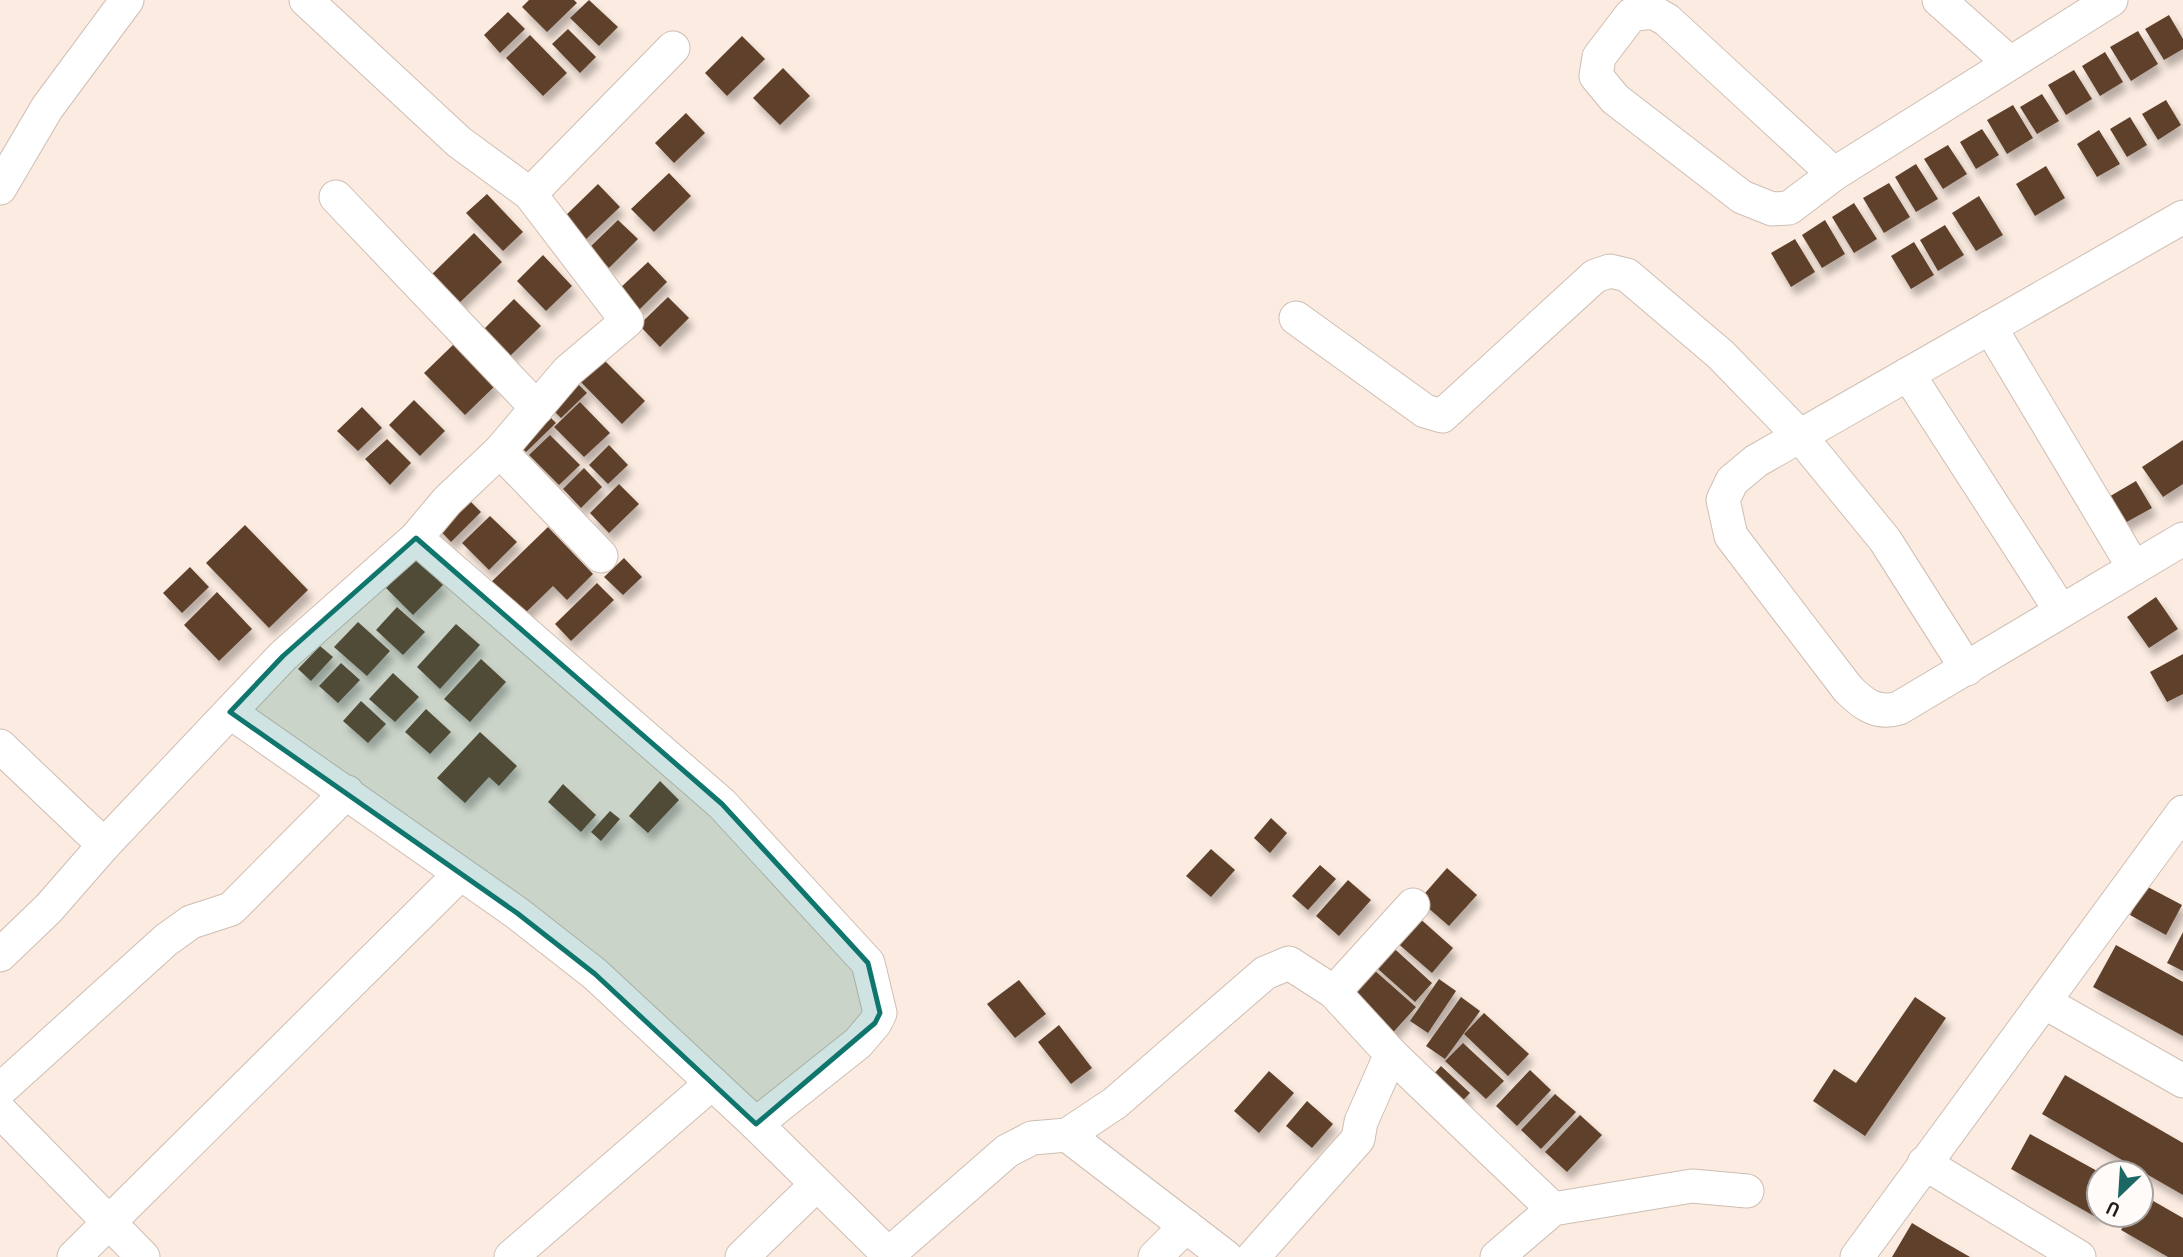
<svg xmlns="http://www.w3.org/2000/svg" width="2183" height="1257" font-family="'PT Sans',sans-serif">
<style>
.building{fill:#5e412b;filter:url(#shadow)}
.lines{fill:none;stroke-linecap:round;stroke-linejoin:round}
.street-casing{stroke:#cebeb3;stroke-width:35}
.street{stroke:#fff;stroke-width:33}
.marked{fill:#0f766e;fill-opacity:0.2;stroke:#0f766e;stroke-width:5;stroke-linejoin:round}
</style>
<defs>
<filter id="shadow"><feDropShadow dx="4.5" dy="8" stdDeviation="3.5" flood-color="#0004"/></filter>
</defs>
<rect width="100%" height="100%" fill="#fbebe0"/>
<g class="building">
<polygon points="529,0 574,0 577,3 547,32 522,7"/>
<polygon points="589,0 618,27 599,46 570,18"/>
<polygon points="508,12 525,29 500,53 484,35"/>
<polygon points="2169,15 2183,39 2183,49 2164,60 2145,29"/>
<polygon points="568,29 596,57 580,73 552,44"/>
<polygon points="2138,31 2158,64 2131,81 2110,47"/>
<polygon points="530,35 567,73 543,96 506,58"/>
<polygon points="742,36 765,59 727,96 705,73"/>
<polygon points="2105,52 2123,82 2100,96 2082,66"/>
<polygon points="783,68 810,96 780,125 753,98"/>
<polygon points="2074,70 2092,99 2066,115 2048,85"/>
<polygon points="2042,94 2059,121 2037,134 2020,107"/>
<polygon points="2166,100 2181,125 2158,140 2142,114"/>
<polygon points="2013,105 2033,138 2007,154 1987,120"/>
<polygon points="686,113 705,133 674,163 655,143"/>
<polygon points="2130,117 2147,145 2127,157 2110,129"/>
<polygon points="1982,129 1999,155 1976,169 1960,142"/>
<polygon points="2099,130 2120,164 2097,177 2077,144"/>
<polygon points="1948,145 1967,174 1943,189 1924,159"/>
<polygon points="1916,164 1938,199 1916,212 1895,177"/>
<polygon points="2046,166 2065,198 2035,216 2016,184"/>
<polygon points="669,173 691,196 654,232 631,209"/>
<polygon points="1889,183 1910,217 1884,233 1863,198"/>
<polygon points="598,184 620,207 583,242 561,220"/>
<polygon points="487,194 523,232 503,251 466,213"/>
<polygon points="1979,196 2003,235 1976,251 1952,213"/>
<polygon points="1854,203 1877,239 1854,253 1832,217"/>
<polygon points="618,220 638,239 609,268 589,248"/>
<polygon points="1825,220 1845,254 1822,268 1802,235"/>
<polygon points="1945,225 1964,255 1938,271 1920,240"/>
<polygon points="474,233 502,262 454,308 426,280"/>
<polygon points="1795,239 1815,272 1791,287 1771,253"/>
<polygon points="1914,242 1934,275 1911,289 1891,256"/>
<polygon points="543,255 572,286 546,311 517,281"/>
<polygon points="648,262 667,282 639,310 619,289"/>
<polygon points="668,297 689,318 660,347 639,325"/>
<polygon points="514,299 541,326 510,356 484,329"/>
<polygon points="455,343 496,385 465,415 424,373"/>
<polygon points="595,351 645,401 622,424 572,373"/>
<polygon points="570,376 587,393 561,418 544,401"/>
<polygon points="414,400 445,431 420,456 389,425"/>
<polygon points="580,402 610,433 584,457 554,427"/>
<polygon points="362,407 382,428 358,451 337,431"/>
<polygon points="542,409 556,423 526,452 513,438"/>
<polygon points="550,435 580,465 559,485 529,455"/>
<polygon points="387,439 411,463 390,485 365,459"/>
<polygon points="2183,440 2183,484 2163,497 2142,467"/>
<polygon points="609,445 628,465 608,484 589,465"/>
<polygon points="584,468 602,487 581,508 563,489"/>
<polygon points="2136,481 2152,508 2123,524 2107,498"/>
<polygon points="619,484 639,504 609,533 590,513"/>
<polygon points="462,493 481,512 451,542 432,522"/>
<polygon points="490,516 517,542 489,570 462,543"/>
<polygon points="245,525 308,590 269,628 206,563"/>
<polygon points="548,527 593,574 567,600 553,586 517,621 485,588"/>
<polygon points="417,558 443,585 413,615 386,588"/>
<polygon points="624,558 642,577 623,595 604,577"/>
<polygon points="190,567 209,587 182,613 163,593"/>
<polygon points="597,583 614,600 571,641 555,624"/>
<polygon points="217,592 252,629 219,661 184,625"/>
<polygon points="2156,597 2178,629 2149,648 2127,617"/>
<polygon points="397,607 425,632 403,655 376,630"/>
<polygon points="358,622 390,651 367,676 334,647"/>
<polygon points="456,624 480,645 440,689 417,667"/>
<polygon points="320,646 333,657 311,681 298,669"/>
<polygon points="2183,654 2183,694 2167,702 2150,672"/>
<polygon points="481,659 506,682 470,722 444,699"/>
<polygon points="341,663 360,680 338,703 319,686"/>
<polygon points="393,673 419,697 395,722 369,699"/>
<polygon points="361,701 386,724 368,743 343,721"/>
<polygon points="426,709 451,732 430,754 405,732"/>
<polygon points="480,732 517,766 499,786 489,777 465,803 437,778"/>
<polygon points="660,781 679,800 648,833 629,816"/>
<polygon points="563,784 596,815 581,832 548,802"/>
<polygon points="610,811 620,819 601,841 591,832"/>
<polygon points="1271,818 1287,833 1270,853 1254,838"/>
<polygon points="1211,849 1235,870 1211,897 1186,876"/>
<polygon points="1320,865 1336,879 1308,910 1292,896"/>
<polygon points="1447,868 1477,895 1449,926 1419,900"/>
<polygon points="1348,880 1371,900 1339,936 1316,916"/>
<polygon points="2146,886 2182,905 2166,935 2130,915"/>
<polygon points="1417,916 1453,948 1432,973 1395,941"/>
<polygon points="2183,932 2183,971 2167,963"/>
<polygon points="1386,941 1432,983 1415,1002 1368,960"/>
<polygon points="2116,945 2183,982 2183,1036 2093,987"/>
<polygon points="1373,969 1416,1007 1388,1038 1345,1000"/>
<polygon points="1439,979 1456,991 1428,1033 1410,1021"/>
<polygon points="1019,980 1046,1014 1015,1038 987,1004"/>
<polygon points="1461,997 1480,1011 1445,1059 1426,1046"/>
<polygon points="1915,997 1946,1018 1865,1136 1813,1101 1834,1069 1856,1083"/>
<polygon points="1484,1013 1529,1054 1508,1076 1464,1034"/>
<polygon points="1059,1025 1092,1068 1071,1084 1038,1042"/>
<polygon points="1463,1043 1504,1081 1486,1099 1445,1061"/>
<polygon points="1441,1066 1470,1093 1453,1111 1424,1085"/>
<polygon points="1530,1070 1551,1090 1517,1126 1496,1106"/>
<polygon points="1269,1071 1294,1093 1259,1133 1234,1111"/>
<polygon points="2065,1075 2183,1143 2183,1195 2042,1114"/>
<polygon points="1555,1094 1576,1112 1541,1149 1521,1130"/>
<polygon points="1307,1101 1333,1124 1312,1148 1286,1126"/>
<polygon points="1580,1115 1602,1135 1567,1172 1545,1152"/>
<polygon points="2030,1134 2099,1172 2099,1207 2094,1216 2011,1169"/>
<polygon points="2141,1194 2183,1218 2183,1257 2168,1257 2121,1230 2130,1215 2141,1215"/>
<polygon points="1912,1223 1937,1238 1970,1257 1892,1257"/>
</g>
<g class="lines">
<g class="street-casing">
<g id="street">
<polyline points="1939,0 2009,62"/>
<polyline points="1834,174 1667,20 1653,12 1631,15 1599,57 1596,76 1615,99 1742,197 1772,209 1789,208 1834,174 2111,0"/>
<polyline points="0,188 47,108 127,0"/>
<polyline points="530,194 673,48"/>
<polyline points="336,197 537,408"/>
<path d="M2183 217 1756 461 1732 481 1723 500 1731 536 1848 689C1863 704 1877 715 1899 708L2183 539"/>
<polyline points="1296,318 1425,411 1442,416 1595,276 1610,271 1627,275 1720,354 1800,436 1885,540 1967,669"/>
<polyline points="1990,327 2134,568"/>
<polyline points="1908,374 2061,611"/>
<polyline points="500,451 601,556"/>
<polyline points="416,538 722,804 868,963 880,1013 875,1023 858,1043 756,1124"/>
<polyline points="230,712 517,913 595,974 756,1124 891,1257"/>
<polyline points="0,746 104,845"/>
<polyline points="0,955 49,908 104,845 283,656 416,538 447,501 500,451 568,371 627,321 530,194 459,142 306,0"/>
<polyline points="1334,992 1413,905"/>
<polyline points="2044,1002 2183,1081"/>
<polyline points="0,1090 166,940 191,922 231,909 347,792"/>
<polyline points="0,1111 143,1257"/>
<polyline points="1067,1135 1226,1257"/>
<polyline points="1924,1163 2079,1257"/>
<polyline points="888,1255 1007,1151 1032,1138 1067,1135 1115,1103 1265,973 1289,963 1334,992 1391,1054 1553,1209"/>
<polyline points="74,1257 460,874"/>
<polyline points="511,1257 712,1083"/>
<polyline points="742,1257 816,1185"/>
<polyline points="1155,1257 1186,1226"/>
<polyline points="1253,1257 1358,1139 1361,1122 1391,1054"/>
<polyline points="1497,1257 1553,1209 1692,1186 1747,1191"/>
<polyline points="1857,1257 2183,812"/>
</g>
</g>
<use href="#street" class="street"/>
</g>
<path class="marked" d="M416 538 722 804 868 963 880 1013 875 1023 756 1124 595 974 517 913 230 712 283 656Z"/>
<g transform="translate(2120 1194) rotate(205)"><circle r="33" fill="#fefbf9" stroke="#a6a29f" stroke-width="2"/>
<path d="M0-5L12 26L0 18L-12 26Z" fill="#1a6764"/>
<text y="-10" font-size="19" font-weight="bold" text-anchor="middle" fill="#231d19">U</text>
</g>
</svg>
